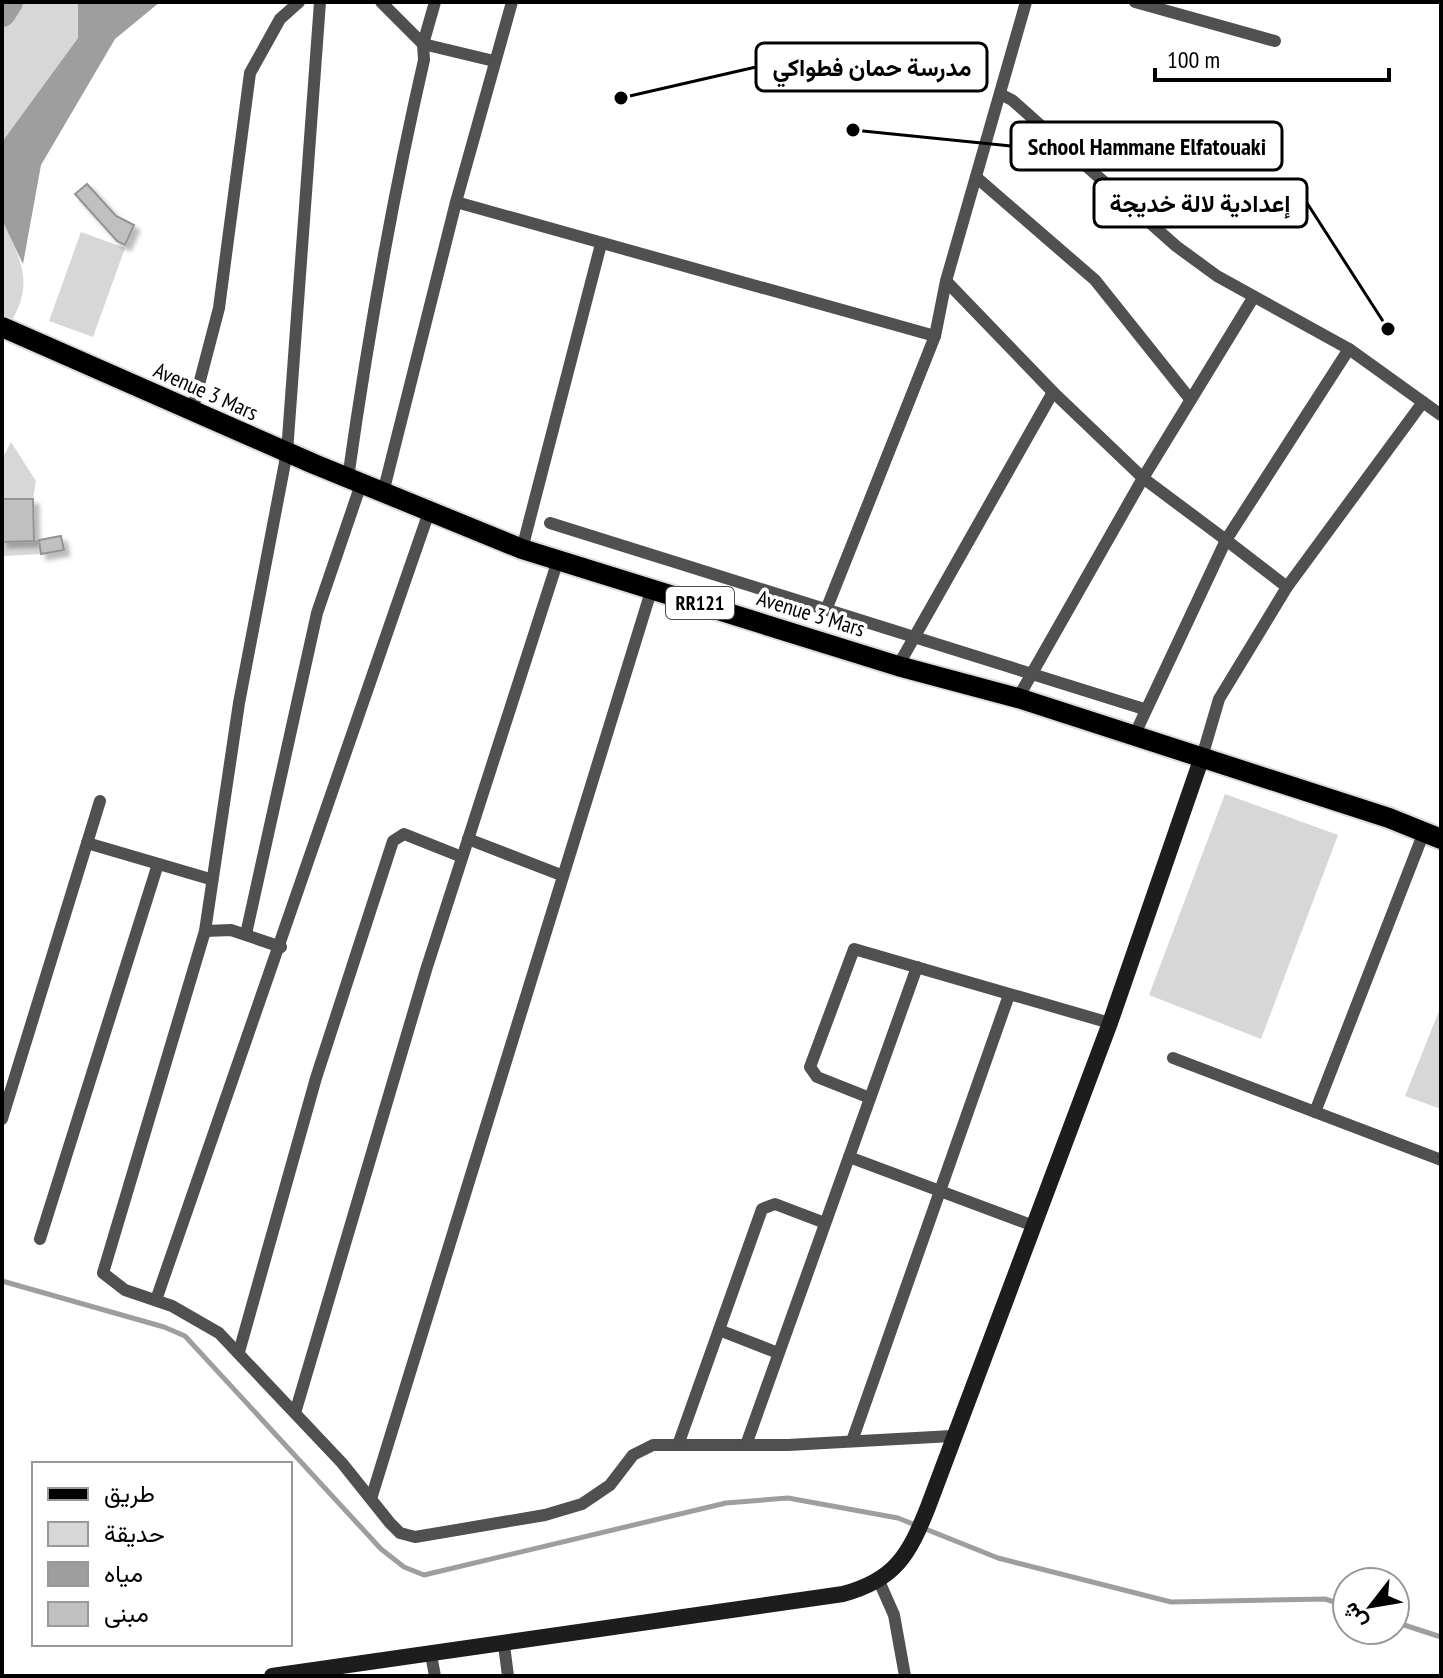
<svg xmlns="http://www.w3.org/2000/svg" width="1443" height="1678" font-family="'PT Sans Narrow',Vazirmatn,sans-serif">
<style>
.green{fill:#d7d7d7}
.water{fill:#9e9e9e}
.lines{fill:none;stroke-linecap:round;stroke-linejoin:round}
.stream{stroke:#9e9e9e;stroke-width:5}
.river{stroke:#9e9e9e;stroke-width:28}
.building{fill:#c0c0c0;stroke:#949494;stroke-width:2;filter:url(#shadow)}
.primary-casing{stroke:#dbdbdb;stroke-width:24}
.street{stroke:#505050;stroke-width:12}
.secondary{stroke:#1d1d1d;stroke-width:16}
.primary{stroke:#000;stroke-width:20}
.labels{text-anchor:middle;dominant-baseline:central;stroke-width:7;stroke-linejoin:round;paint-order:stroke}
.shield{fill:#fff;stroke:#4c4c4c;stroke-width:2}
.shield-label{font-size:20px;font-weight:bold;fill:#000}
.street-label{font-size:22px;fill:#000;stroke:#fff}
.leader{fill:none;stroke:#000;stroke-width:3}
.callout-dot{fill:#000;stroke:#fff;stroke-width:3}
.callout{fill:#fff;stroke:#000;stroke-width:3}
.callout-label{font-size:24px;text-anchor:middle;font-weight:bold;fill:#000}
</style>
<defs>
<filter id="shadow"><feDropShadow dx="5.5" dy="5.5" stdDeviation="2" flood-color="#0004"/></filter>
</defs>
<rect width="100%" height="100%" fill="#fff"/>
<g class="green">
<polygon points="2,2 78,2 78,38 2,142"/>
<path d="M2 220C26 270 35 288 2 336Z"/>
<polygon points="81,232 125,248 93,337 49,321"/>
<polygon points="11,442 36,481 33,499 2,499 2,459"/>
<polygon points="39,540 41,554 2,556 2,542"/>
<polygon points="1225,794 1338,835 1261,1039 1149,995"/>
<polygon points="1441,1006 1441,1109 1405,1096"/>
</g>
<polygon class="water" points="78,2 160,2 115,39 41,165 23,264 2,220 2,142 78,38"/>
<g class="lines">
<g class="stream">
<polyline points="2,1281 164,1327 185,1336 381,1549 404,1567 424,1575 726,1503 788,1498 898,1518 998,1558 1171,1602 1325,1599 1347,1606"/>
<polyline points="1395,1622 1441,1637"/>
</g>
<polyline class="river" points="2,13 9,2"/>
</g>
<g class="building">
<polygon points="87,184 116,216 134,225 125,245 117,241 75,194"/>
<polygon points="2,499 33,499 34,541 2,542"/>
<polygon points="61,536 64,550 41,554 39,540"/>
</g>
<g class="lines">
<g class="primary-casing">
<polyline id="primary" points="2,327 314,464 522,549 898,666 1018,698 1389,818 1441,839"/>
</g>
<g class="street">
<polyline points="320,2 287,452 239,703 205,931 103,1273 125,1290 172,1306 219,1333 342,1463 390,1523 400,1533 415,1537 545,1515 582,1504 610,1485 633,1455 653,1445 788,1445 952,1436"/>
<polyline points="381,2 423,44 435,2"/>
<polyline points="1135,2 1275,41"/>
<polyline points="1000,94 1012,100 1176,246 1217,276 1349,349 1441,415"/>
<polyline points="976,177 1095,280 1190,399"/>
<polyline points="456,202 935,336"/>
<polyline points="946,281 1053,392 1143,478 1226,540 1349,349"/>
<polyline points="192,411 219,308 250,73 280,19 299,2"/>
<path d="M348 478C368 337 392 199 424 60L423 44 494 61"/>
<polyline points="383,493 456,202 512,2"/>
<polyline points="550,523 1144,709"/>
<polyline points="522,549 601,244"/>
<polyline points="826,610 935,336 946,281 1026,2"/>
<polyline points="898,666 1053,392"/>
<polyline points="1018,698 1143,478 1253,298"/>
<polyline points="1134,736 1226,540 1287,587"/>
<polyline points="1202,757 1219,699 1287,587 1423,402"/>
<polyline points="468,839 561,875"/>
<polyline points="87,843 210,879"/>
<polyline points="205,931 231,930 281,947"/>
<polyline points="246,934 317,613 361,484"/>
<polyline points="1173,1058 1441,1160"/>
<polyline points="870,1098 817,1077 810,1067 854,949 1110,1023"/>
<polyline points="1315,1112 1424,832"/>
<polyline points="2,1119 100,801"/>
<polyline points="849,1157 1034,1226"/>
<polyline points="40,1239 158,864"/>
<polyline points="156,1300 429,512"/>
<polyline points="719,1330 778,1353"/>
<polyline points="239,1352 316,1078 393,841 404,834 462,857"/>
<polyline points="295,1413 426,970 558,560"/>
<polyline points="852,1441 1009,995"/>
<polyline points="678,1445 762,1209 775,1204 825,1223"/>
<polyline points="746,1445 917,967"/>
<polyline points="371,1499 652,588"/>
<polyline points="879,1581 894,1615 905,1676"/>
<polyline points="504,1645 508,1676"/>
<polyline points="431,1655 435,1676"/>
</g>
<path class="secondary" d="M272 1676 843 1594C895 1580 909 1555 928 1507L1110 1023 1202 757"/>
<use href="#primary" class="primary"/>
</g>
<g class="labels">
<rect class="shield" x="666" y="587" width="68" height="32" rx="6"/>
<g class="shield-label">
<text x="700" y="603">RR121</text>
</g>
<g class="street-label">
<text transform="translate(206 391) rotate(24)">Avenue 3 Mars</text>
<text transform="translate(811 613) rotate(17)">Avenue 3 Mars</text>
</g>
</g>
<path class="leader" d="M621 98L756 67M853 130L1011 146M1388 329L1307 203"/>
<g class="callout-dot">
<circle cx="621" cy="98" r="8"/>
<circle cx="853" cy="130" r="8"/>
<circle cx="1388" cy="329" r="8"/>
</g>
<g class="callout">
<rect x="756" y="43" width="231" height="48" rx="8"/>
<rect x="1011" y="122" width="271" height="48" rx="8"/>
<rect x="1094" y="179" width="213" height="48" rx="8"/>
</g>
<g class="callout-label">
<text x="872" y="76">مدرسة حمان فطواكي</text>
<text x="1147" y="155">School Hammane Elfatouaki</text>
<text x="1200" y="212">إعدادية لالة خديجة</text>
</g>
<rect width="1443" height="1678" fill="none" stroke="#000000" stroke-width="8"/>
<rect x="32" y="1462" width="260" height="184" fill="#ffffff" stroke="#999999" stroke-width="2"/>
<rect x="48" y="1488" width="40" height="12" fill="#000000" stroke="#999999" stroke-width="2"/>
<text x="104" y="1502" font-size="24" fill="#000000">طريق</text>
<rect x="48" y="1522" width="40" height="24" fill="#d7d7d7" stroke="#999999" stroke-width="2"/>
<text x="104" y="1542" font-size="24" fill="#000000">حديقة</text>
<rect x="48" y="1562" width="40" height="24" fill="#9e9e9e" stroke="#999999" stroke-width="2"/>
<text x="104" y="1582" font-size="24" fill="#000000">مياه</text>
<rect x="48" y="1602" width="40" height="24" fill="#c0c0c0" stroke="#999999" stroke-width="2"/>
<text x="104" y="1622" font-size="24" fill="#000000">مبنى</text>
<g transform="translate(1371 1606) rotate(239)"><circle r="38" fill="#ffffff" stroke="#999999" stroke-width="2"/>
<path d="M0-6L14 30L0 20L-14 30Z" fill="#000000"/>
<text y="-12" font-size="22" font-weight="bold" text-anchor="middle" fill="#000000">ش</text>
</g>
<path d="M1155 68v12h234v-12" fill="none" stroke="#000000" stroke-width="4"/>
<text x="1167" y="68" font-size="24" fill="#000000" stroke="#ffffff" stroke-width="6" paint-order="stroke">100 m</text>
</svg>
